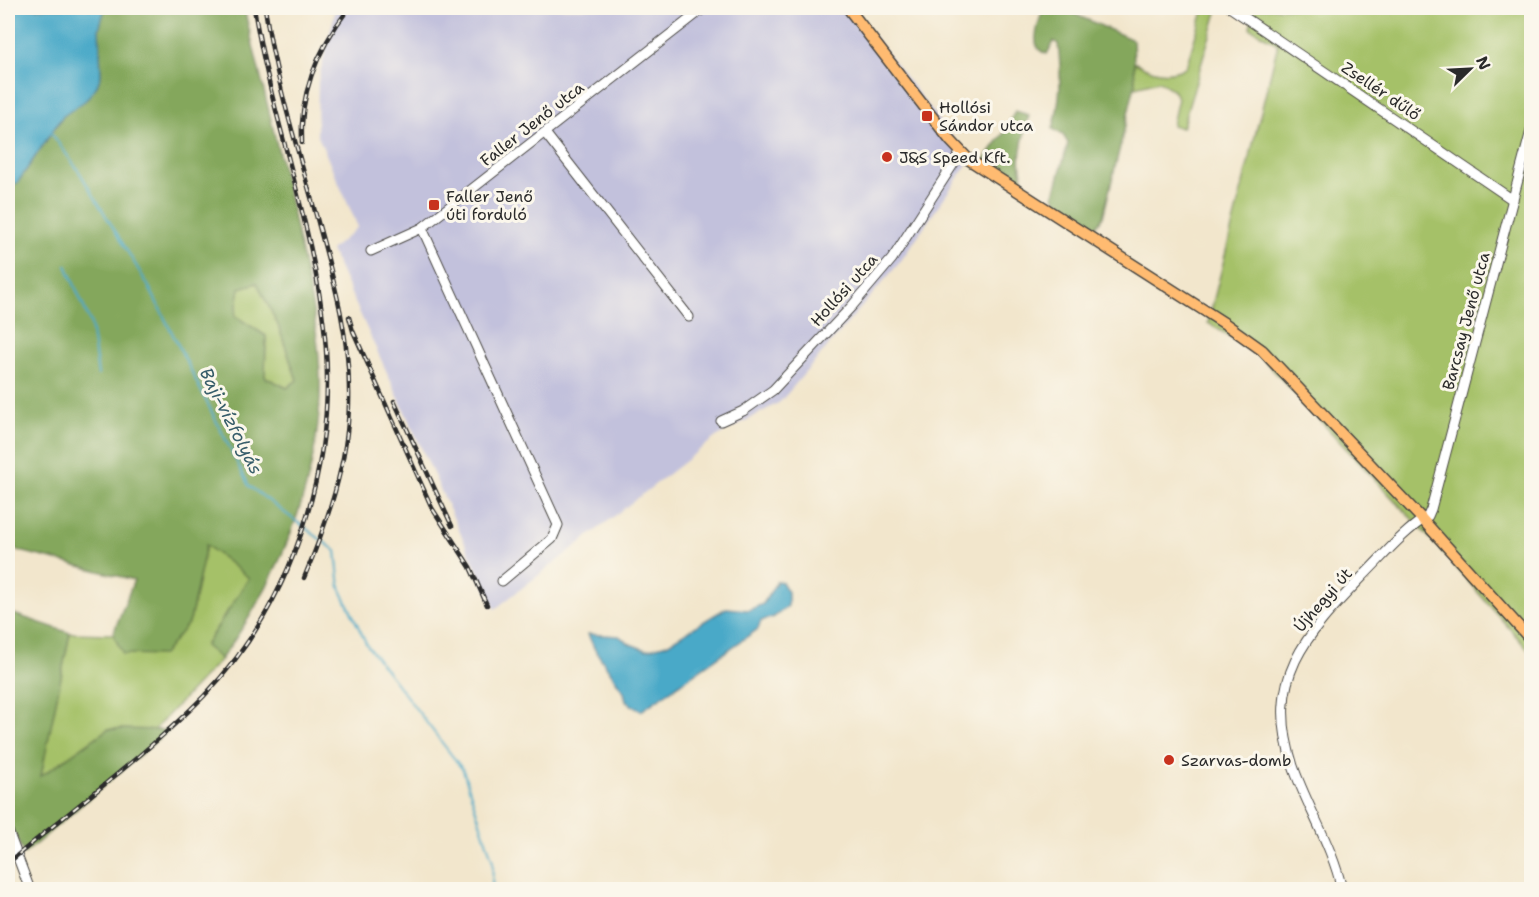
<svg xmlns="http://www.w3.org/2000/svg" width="1539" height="897" font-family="'Shantell Sans',sans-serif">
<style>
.industrial{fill:#c2c1dc}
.green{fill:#a5c168;stroke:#68764a;stroke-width:1.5}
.forest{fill:#84a75c;stroke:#586944;stroke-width:1.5;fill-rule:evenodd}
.water{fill:#49a9c8;stroke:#3a6a7a;stroke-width:1.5}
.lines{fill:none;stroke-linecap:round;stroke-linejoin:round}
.stream{stroke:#49a9c8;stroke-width:2}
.minor-casing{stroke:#494743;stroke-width:11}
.major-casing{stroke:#494743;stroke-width:13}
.minor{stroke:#fff;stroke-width:9}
.major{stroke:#ffbb71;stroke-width:10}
.rail-casing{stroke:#2b2b2b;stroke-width:4.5}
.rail{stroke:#fbf7ec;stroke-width:2;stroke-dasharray:7;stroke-linecap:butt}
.poi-dot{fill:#c8321e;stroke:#fbf7ec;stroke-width:2}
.labels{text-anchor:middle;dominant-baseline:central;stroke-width:6;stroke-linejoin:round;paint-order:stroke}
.street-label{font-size:16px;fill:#2b2b2b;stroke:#fbf7ec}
.poi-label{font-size:16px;fill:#2b2b2b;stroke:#fbf7ec;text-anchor:start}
.water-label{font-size:18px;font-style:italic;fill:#375d6a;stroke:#fbf7ec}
</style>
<rect width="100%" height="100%" fill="#fbf7ec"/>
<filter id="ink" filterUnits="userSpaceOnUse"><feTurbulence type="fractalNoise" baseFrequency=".0167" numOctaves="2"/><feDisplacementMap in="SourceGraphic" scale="12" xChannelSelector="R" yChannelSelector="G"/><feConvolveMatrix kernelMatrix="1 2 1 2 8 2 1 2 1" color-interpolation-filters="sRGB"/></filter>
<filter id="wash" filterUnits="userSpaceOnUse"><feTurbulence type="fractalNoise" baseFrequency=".008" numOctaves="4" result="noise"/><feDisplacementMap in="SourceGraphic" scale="24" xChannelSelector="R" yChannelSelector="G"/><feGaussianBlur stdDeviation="1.35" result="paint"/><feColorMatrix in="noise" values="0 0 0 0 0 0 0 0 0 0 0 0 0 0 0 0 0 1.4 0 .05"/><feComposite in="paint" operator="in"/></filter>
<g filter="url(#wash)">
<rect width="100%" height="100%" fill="#f2e6cc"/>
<polygon class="industrial" points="336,8 852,8 970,160 900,262 780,402 716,437 495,609 331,250 358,227 317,134 318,82"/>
<g class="green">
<path d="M1204 8 1218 9 1182 128 1172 125 1178 98 1172 89 1159 81 1135 87 1134 62C1151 72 1168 77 1186 67Z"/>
<polygon points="1255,8 1531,8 1531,653 1439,548 1259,355 1208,323 1278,44 1250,28"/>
<polygon points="257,283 278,325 297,380 287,388 265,377 266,336 235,316 239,288"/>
<polygon points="206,545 250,578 205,645 221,659 154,730 108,729 40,777 70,633 113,634 123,654 190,621"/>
</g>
<g class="forest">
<path d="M105 8H244C262 84 282 161 298 238 310 291 322 345 320 399 315 494 277 583 221 659L205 646 249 578 206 545 190 621 163 655 123 654 113 634 134 580 8 548V189L18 182 66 112 86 100 97 86 101 75 99 29ZM257 283 278 325 297 380 287 388 265 377 266 336 235 316 240 288Z"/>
<path d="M1051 8H1061L1133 40 1135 85 1103 217 1094 229 1058 204 1054 195 1068 143 1063 135 1053 129C1061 100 1062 74 1058 44L1054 41 1047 54C1028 49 1038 26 1042 12Z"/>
<path d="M1015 111 1029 115C1023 140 1015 159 1025 184L985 159 1006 130Z"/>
<polygon points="8,612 70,633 41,776 108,729 169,730 24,854 8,821"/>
</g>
<g class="water">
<polygon points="8,8 105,8 99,29 101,75 97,86 86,100 62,117 18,182 8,189"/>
<polygon points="777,581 782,582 788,592 788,606 774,617 761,621 758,629 641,711 626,701 624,692 595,650 588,634 619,636 630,644 646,650 667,644 726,608 749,610 763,604"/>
</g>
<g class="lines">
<g class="stream">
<polyline points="49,130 80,173 149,287 249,486 336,551 340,588 367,645 463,770 493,862 492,890"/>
<polyline points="66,265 91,324 98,375"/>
</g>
</g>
</g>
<g filter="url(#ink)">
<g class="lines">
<g class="minor-casing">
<g id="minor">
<polyline points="1231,8 1513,200"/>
<polyline points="545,133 689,317"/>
<polyline points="422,228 558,525 552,539 502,581"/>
<polyline points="371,251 422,228 704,8"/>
<polyline points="721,421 743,411 773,390 852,306 892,259 961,152"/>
<polyline points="8,831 30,890"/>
<path d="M1342 890C1333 847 1307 807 1293 766 1264 677 1306 635 1364 575 1384 555 1404 531 1428 516L1431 509 1532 127"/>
</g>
</g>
<g class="major-casing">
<polyline id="major" points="848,8 950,140 968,159 1227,325 1262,350 1422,519 1532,641"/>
</g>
<use href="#minor" class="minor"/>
<use href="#major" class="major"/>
<g class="rail-casing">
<g id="rail">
<path d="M265 8C275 78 297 147 316 215 333 277 351 338 349 403 348 463 327 523 304 578"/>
<path d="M302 143C299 93 319 47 349 8"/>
<polyline points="349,317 353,331 432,508 470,567 487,605"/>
<polyline points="394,401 452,526"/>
<path d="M8 863C73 808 144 757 204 696 300 596 342 447 322 312 308 209 270 110 254 8"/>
</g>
</g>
<use href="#rail" class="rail"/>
</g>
</g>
<g class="poi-dot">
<rect x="921" y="110" width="12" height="12" rx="3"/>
<circle cx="887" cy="157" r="6"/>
<rect x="428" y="199" width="12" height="12" rx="3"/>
<circle cx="1169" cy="760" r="6"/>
</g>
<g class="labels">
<g class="street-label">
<text transform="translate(1381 91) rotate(34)">Zsellér dűlő</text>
<text transform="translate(532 124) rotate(-38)">Faller Jenő utca</text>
<text transform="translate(844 290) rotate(-48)">Hollósi utca</text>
<text transform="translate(1466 321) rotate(-75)">Barcsay Jenő utca</text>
<text transform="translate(1323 600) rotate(-49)">Újhegyi út</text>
</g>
<g class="poi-label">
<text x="939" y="107">Hollósi<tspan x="939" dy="18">Sándor utca</tspan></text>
<text x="899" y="157">J&amp;S Speed Kft.</text>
<text x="446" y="196">Faller Jenő<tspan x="446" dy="18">úti forduló</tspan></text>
<text x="1181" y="760">Szarvas-domb</text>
</g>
<g class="water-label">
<text transform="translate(231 421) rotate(63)">Baji-vízfolyás</text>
</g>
</g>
<rect width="1539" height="897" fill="none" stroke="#fbf7ec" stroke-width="30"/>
<g transform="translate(1470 69) rotate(66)" stroke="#fbf7ec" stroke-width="4.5" paint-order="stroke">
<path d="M0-4.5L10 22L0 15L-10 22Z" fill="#2b2b2b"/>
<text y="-9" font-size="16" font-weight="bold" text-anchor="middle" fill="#2b2b2b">N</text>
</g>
</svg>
